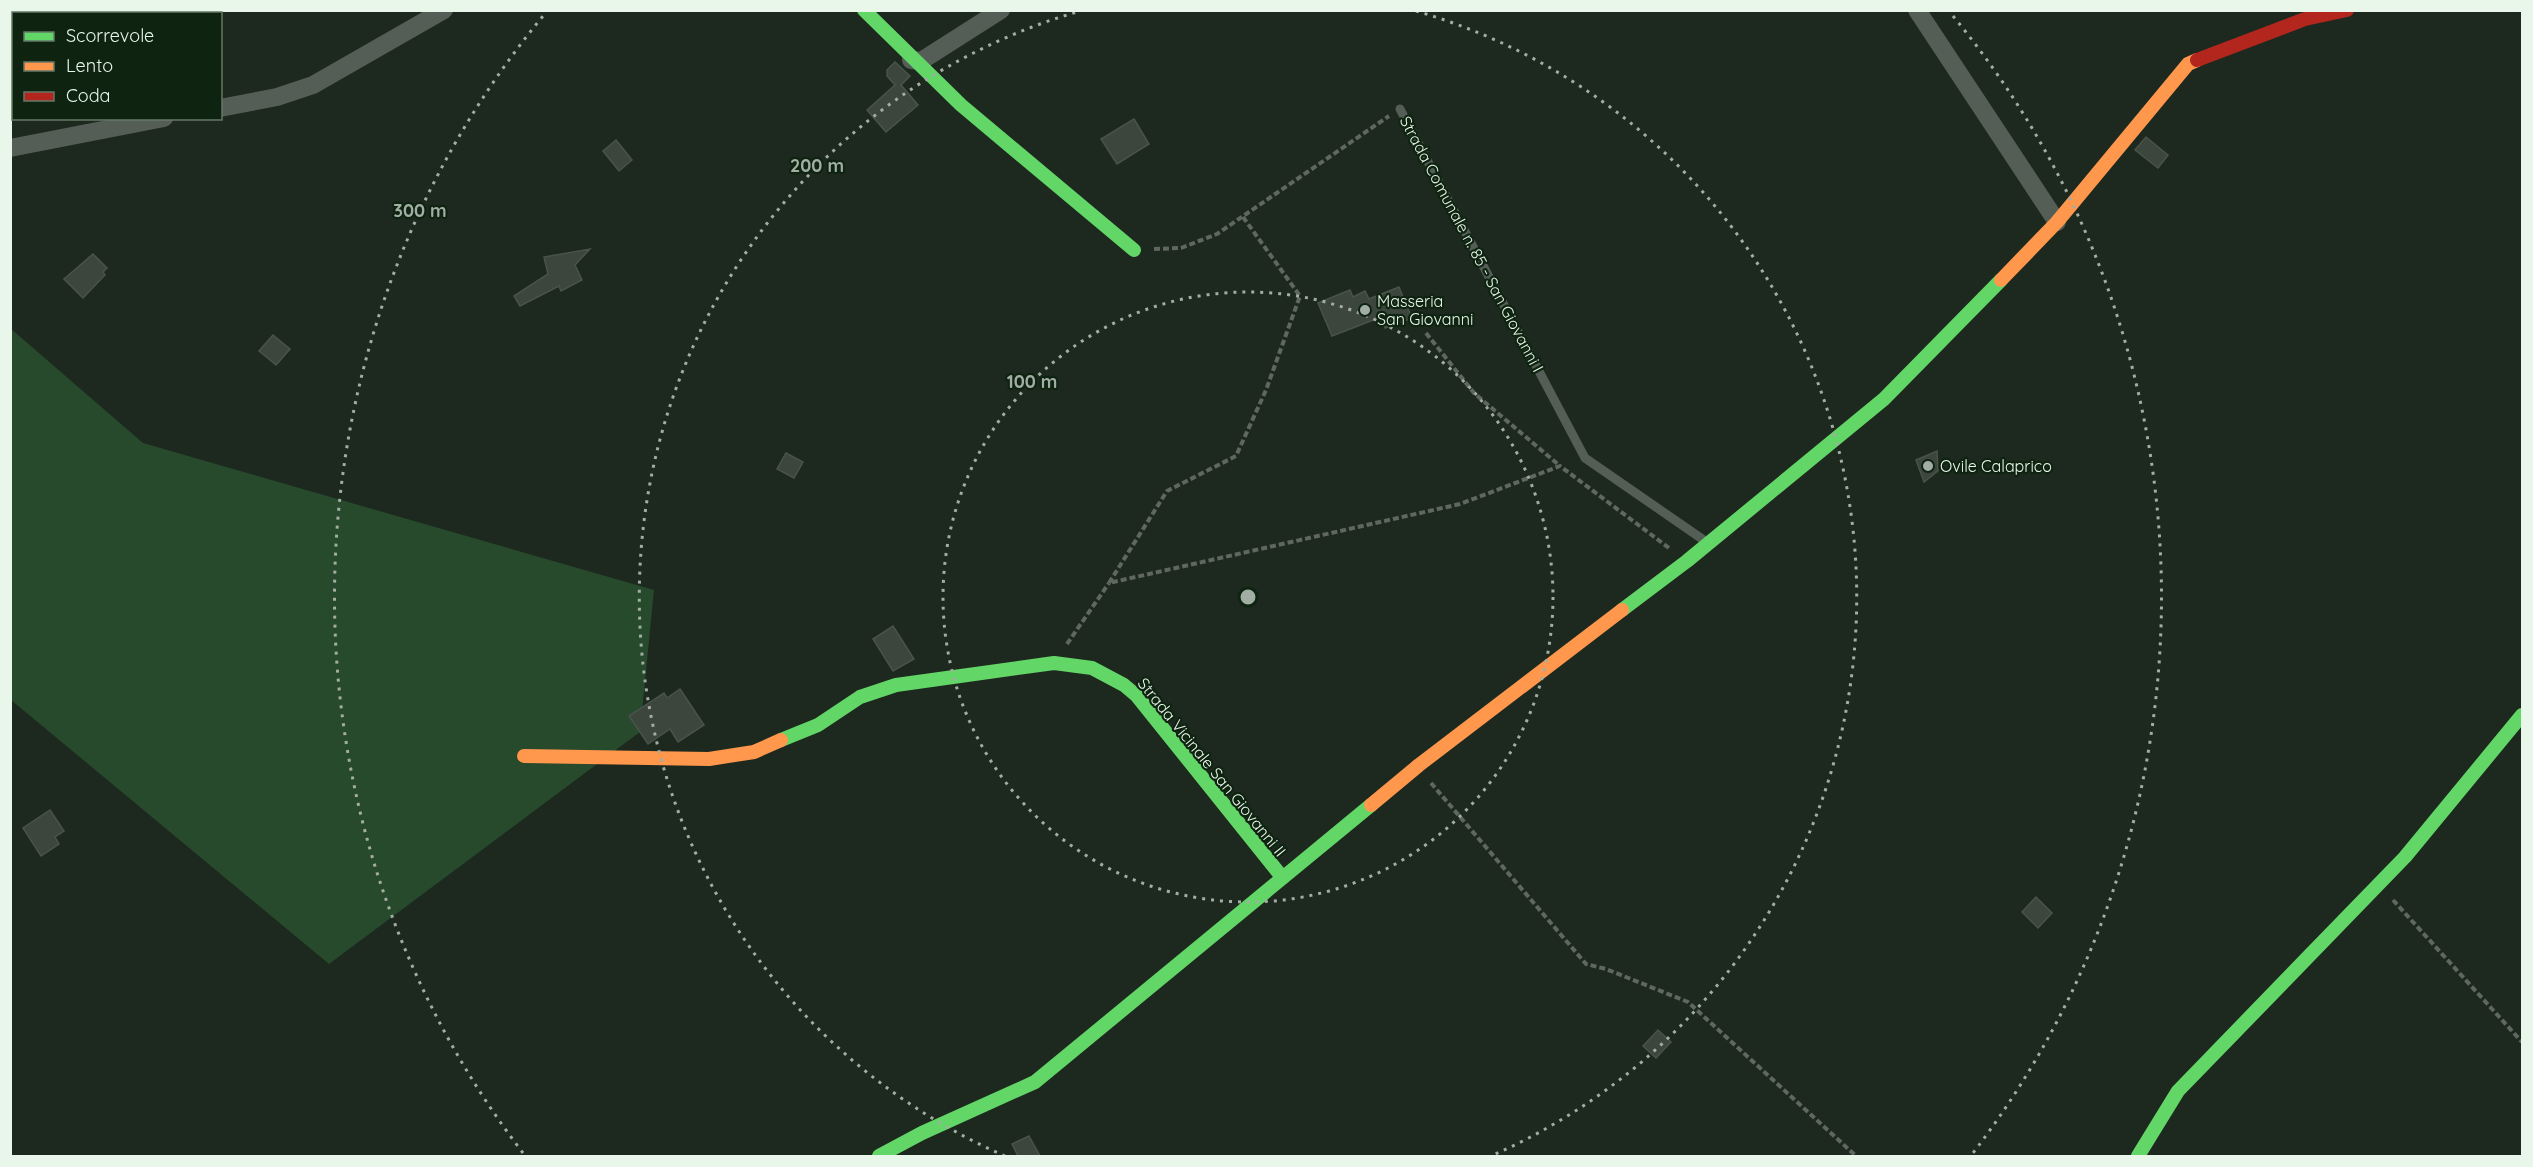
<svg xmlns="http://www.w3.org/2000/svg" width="2533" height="1167" font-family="Quicksand,sans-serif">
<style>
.green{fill:#27492c}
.building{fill:#3c463d;stroke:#49534a;stroke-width:1.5}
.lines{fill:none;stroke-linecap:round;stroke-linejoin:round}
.path{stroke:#5f6760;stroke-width:4;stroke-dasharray:6 3;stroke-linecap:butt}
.lane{stroke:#555e56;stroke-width:9}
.street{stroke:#555e56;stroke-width:18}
.fast{stroke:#63d668;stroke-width:14}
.slow{stroke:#ff974d;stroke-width:14}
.jam{stroke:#b3261e;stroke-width:14}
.ring{fill:none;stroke:#a2aea3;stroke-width:3;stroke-dasharray:3 6}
.poi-dot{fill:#a2aea3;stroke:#0e2411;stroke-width:2}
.labels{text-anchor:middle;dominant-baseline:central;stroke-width:4.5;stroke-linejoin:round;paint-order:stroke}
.street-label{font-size:16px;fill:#e9f6ea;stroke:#0e2411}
.poi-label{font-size:16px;fill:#e9f6ea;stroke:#0e2411;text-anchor:start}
.centre{fill:#a2aea3;stroke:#0e2411;stroke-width:3}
.ring-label{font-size:18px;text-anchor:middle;font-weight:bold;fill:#a2aea3;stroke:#0e2411;stroke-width:4.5;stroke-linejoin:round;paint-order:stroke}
</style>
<rect width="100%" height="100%" fill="#1d291e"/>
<polygon class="green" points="10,328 143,443 654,590 640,732 329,964 11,700"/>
<g class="building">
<polygon points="895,62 910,76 901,85 918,105 886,132 867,110 895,85 887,76 887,70"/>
<polygon points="1134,119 1149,144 1117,164 1101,139"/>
<polygon points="2146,137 2168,155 2158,168 2135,150"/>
<polygon points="616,140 632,160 619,171 603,151"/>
<polygon points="590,249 575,265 582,280 561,291 559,286 520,306 514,296 548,274 544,257"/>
<polygon points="93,254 107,268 103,272 105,275 83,298 64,279"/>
<polygon points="1399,287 1412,318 1385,328 1381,317 1332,336 1318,303 1350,290 1353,297 1365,291 1369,299"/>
<polygon points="273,335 290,349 276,365 259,351"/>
<polygon points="1937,451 1938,471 1924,482 1916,460"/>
<polygon points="786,453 803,462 794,478 777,469"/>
<polygon points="893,626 914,659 893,671 873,639"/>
<polygon points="680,689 704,725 678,742 670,729 648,744 629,716 664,693 667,698"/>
<polygon points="50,810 64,831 55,837 59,844 41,856 23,828"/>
<polygon points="2036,897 2052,913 2038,928 2022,912"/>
<polygon points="1658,1030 1671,1042 1656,1058 1643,1046"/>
<polygon points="1029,1136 1040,1156 1018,1156 1012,1144"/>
</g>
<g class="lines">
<g class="path">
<polyline points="1243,217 1300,296 1266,390 1236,456 1167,491 1109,583 1460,504 1560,466 1669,548"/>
<polyline points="1154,249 1181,248 1217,234 1389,116"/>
<polyline points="1426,333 1474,393 1560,466"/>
<polyline points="1067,644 1109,583"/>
<polyline points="1431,783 1586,964 1606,969 1688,1002 1856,1156"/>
<polyline points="2393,900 2522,1042"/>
</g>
<polyline class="lane" points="1400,109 1585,458 1708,543"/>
<g class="street">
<polyline points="1917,10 2057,222"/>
<polyline points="911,60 921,61 1001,10"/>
<polyline points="220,108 277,97 313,85 444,10"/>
<polyline points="10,148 164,118"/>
</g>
<g class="fast">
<polyline points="864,10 961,105 1134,250"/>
<polyline points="1622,610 1687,561 1884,399 2001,280"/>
<polyline points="781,740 818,725 860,697 896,685 1054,663 1092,668 1124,685 1137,696 1282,877"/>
<polyline points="879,1156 922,1133 1035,1082 1371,805"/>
<polyline points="2138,1156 2178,1091 2405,857 2522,715"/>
</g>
<g class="slow">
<polyline points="2001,280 2057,222 2188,64 2197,60"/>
<polyline points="524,756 709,759 754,752 781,740"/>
<polyline points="1371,805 1419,765 1622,610"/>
</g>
<polyline class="jam" points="2197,60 2305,19 2347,10"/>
</g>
<g class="ring">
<circle cx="1248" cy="597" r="305"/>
<path d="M1005 1156A610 610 0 0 1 1080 11M1416 11A610 610 0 0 1 1491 1156"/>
<path d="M523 1153A914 914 0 0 1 543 16M1953 16A914 914 0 0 1 1973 1153"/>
</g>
<g class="poi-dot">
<circle cx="1365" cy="310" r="6"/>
<circle cx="1928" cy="466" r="6"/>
</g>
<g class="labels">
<g class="street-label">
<text transform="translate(1472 244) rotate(62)">Strada Comunale n. 85 - San Giovanni I</text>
<text transform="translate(1212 767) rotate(51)">Strada Vicinale San Giovanni II</text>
</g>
<g class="poi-label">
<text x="1377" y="301">Masseria<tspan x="1377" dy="18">San Giovanni</tspan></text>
<text x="1940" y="466">Ovile Calaprico</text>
</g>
</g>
<circle cx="1248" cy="597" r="9" class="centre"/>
<g class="ring-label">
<text x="817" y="172">200 m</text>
<text x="420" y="217">300 m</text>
<text x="1032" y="388">100 m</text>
</g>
<rect width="2533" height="1167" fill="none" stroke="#e9f6ea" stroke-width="24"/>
<rect x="12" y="12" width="210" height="108" fill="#0e2411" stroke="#667868" stroke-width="1.5"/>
<rect x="24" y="32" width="30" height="9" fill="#63d668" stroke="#667868" stroke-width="1.5"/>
<text x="66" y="42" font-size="18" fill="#e9f6ea">Scorrevole</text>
<rect x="24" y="62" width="30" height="9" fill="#ff974d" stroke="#667868" stroke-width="1.5"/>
<text x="66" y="72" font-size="18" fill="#e9f6ea">Lento</text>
<rect x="24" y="92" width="30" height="9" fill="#b3261e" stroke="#667868" stroke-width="1.5"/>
<text x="66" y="102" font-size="18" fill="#e9f6ea">Coda</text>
</svg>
